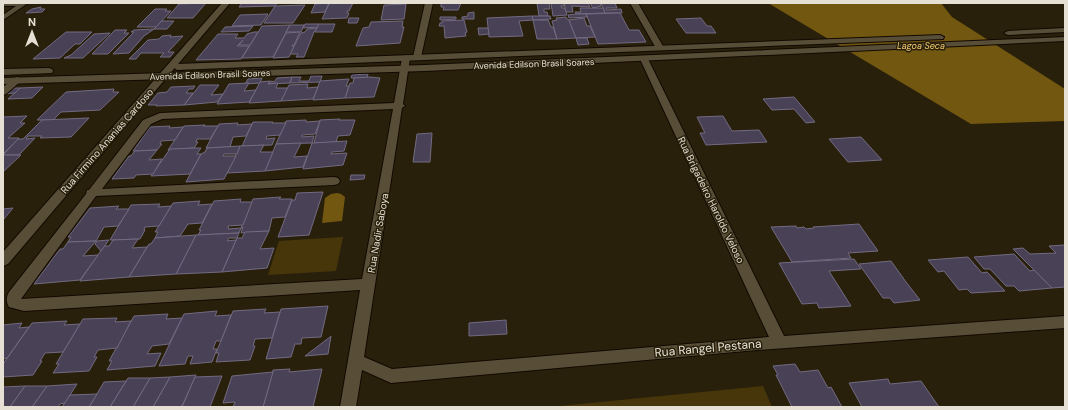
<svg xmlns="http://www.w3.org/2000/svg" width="1068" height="410" font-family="'DM Sans',sans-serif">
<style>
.green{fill:#48360b}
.water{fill:#725711}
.building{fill:#494257;stroke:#726a81}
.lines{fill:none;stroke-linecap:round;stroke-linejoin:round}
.street-casing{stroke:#120900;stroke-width:2}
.secondary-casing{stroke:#120900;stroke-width:2}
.street{fill:#584e38;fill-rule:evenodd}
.secondary{fill:#584e38;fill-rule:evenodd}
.labels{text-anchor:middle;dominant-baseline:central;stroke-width:3;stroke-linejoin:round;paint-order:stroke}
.far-water-label{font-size:9px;font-style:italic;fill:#f7ce73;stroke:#29200b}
.far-street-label{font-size:9px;fill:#e6e0d4;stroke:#29200b}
.street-label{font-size:10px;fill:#e6e0d4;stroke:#29200b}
.near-street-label{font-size:12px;fill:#e6e0d4;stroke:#29200b}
</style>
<rect width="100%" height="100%" fill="#29200b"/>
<g class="green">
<polygon points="343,237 336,271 268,275 279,241"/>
<polygon points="763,386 772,407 560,406"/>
</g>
<g class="water">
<polygon points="768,3 941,3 952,17 1065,89 1065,121 971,124"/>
<polygon points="337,193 341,194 345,197 342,221 322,223 325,198 331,194"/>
</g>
<g class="building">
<polygon points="206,3 193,18 167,18 179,4"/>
<polygon points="242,3 277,3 275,6 239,7"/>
<polygon points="329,3 325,12 311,13 315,4"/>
<polygon points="332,3 353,3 349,11 347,11 347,13 349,13 347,18 322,19 329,4"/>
<polygon points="441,3 461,3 458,10 443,10 444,7 441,7"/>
<polygon points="537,3 549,3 550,9 544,9 544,12 547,12 548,16 539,16"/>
<polygon points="551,3 564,3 564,6 561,6 562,8 565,8 567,15 553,16"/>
<polygon points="564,3 588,3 590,7 572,6 573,12 566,12"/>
<polygon points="590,3 601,3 601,6 593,8"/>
<polygon points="601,3 615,3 617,8 606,8 607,10 621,9 622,13 605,13"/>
<polygon points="406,4 404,19 381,20 384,5"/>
<polygon points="305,5 293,23 264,23 275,6"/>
<polygon points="41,7 40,9 45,9 42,12 26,13 32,9"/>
<polygon points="580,8 603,8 605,13 576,14 575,12 581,12"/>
<polygon points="155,9 167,9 165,11 171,11 156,27 137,27"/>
<polygon points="474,12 474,19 462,19 462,17 468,16 468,13"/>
<polygon points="620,13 629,30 639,30 646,42 598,44 586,14"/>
<polygon points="268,14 261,25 232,26 240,15"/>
<polygon points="576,14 586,14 587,17 569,18 568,15"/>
<polygon points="532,16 550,16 551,19 533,20"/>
<polygon points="532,16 533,20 519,21 523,36 489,37 487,18"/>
<polygon points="440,17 456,17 456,19 440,20"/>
<polygon points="566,17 567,19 569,20 576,38 557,39 552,21 557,20 556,18"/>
<polygon points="349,18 359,18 357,23 348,23"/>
<polygon points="584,18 587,26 590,26 595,37 576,38 569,20"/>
<polygon points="701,18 707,26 711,26 716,33 686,33 676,19"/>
<polygon points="464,20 467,32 465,33 466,36 445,38 444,26 439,26 440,23 442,23 442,21"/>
<polygon points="533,20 548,20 551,27 553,27 557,39 537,39"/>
<polygon points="162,21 174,21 167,29 154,29"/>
<polygon points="403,21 402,27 404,27 400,43 356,46 363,28 369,27 371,22"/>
<polygon points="305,24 319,24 318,27 303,28"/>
<polygon points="319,24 335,24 332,32 315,32"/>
<polygon points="290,25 273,57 242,58 262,26"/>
<polygon points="290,25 304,25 301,32 286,32"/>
<polygon points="253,26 249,31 221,32 225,27"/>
<polygon points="317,28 314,32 304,57 296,57 298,54 290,54 301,33 305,32 307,29"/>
<polygon points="478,28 488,28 489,34 479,35"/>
<polygon points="154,29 144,36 129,53 113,54 134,32 131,32 134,30"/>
<polygon points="115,30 127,30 124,33 129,33 108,54 92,54"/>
<polygon points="66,32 92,32 80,44 75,44 60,58 33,59"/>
<polygon points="254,32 258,32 250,45 239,45 243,40 237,46 249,46 241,59 196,60 218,34 238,34 235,38 244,38 247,34"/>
<polygon points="300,32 294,45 292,45 292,46 294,46 289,57 273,58 286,33"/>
<polygon points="110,33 83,58 64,58 71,55 94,34"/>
<polygon points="171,35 170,37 183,36 168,52 174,52 170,57 160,57 164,53 141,53 136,59 129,59 148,40 159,39 162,36"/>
<polygon points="576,38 587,38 589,44 578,45"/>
<polygon points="368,74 367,78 351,78 352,75"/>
<polygon points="311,76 322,76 320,82 290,83 292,77 301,77 299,81 309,81"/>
<polygon points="292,77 290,83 269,84 271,81 274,82 277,78"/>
<polygon points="370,77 380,78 374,97 345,98 350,83 353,83 354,78"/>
<polygon points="262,78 260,83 245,84 248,79"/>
<polygon points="349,79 346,86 349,86 345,98 313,100 320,81"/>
<polygon points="270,81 268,84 278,83 276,88 288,88 281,101 249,103 260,82"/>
<polygon points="249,83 244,91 256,90 249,102 217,104 229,84"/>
<polygon points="308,84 307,88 318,87 313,99 281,101 289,85"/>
<polygon points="200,85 219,85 211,95 223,94 217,102 184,105"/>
<polygon points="195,86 193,89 189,89 186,93 193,93 184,105 156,106 157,105 148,105 158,93 167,92 171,87"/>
<polygon points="43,87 32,98 8,99 20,88"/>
<polygon points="13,88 20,88 15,93 3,94"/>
<polygon points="114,89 113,92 119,92 100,110 61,112 53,120 37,120 66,92"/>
<polygon points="794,97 815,122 806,123 794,109 772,110 763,99"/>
<polygon points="27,116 20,123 25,123 8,138 19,138 3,154 3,117"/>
<polygon points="723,116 732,131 759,130 767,142 706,145 700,133 705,133 697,117"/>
<polygon points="89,118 71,137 40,138 42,136 28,136 26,139 35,138 19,155 3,155 18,139 23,139 42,120"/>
<polygon points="340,119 339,120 355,120 350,135 338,136 336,142 314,143 320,120"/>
<polygon points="306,120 306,122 320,121 315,134 302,135 302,137 314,136 312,143 276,144 286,121"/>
<polygon points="253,122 273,122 272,123 286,123 280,135 267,136 266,139 275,138 272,145 242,146"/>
<polygon points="238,123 237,125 252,124 246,136 233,137 230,147 206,148 219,124"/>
<polygon points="205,125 203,126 218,126 210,139 197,139 196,142 198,142 194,148 168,150 184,126"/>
<polygon points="170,126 169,128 183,127 175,140 161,141 160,144 162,144 157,150 133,151 150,127"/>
<polygon points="432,133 430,162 413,162 417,134"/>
<polygon points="861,137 882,160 848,162 829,139"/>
<polygon points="347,141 344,151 332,152 331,154 347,153 343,165 303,169 312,143"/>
<polygon points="301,143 294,157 307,156 303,167 265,171 276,144"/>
<polygon points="264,145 260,152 273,152 265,171 227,173 240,146"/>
<polygon points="240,146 237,154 224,154 223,156 236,156 224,179 186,182 201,154 205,152 207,148"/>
<polygon points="194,148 201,148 197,154 201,154 190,174 151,176 170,149"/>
<polygon points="157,150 149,160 162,159 153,174 136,175 134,178 112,179 129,156 131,156 135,151"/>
<polygon points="3,155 21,155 3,172"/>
<polygon points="351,175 365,175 364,179 350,180"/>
<polygon points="323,192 309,235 278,237 292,200 295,200 297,193"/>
<polygon points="281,197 279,199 292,199 285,217 272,218 269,231 241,233 243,227 241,228 253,199"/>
<polygon points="241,199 240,202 252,202 243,225 228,226 228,228 229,228 228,229 241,228 239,233 198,235 201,230 199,230 214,201"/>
<polygon points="200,201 198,205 212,204 202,223 188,224 180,236 155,238 158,232 155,232 173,203"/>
<polygon points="160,204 158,207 171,206 159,226 145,227 144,230 145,230 140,239 110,240 131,205"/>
<polygon points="119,206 116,209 129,209 118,226 104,227 96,241 68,242 71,237 68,237 90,208"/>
<polygon points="13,208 3,220 3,209"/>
<polygon points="859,224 878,251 848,253 851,258 792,262 771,227 796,226 797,228 804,227 806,229 814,228 813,227"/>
<polygon points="269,231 260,249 274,248 267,268 222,272 237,238 242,238 245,232"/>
<polygon points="239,233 237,238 229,238 227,241 236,240 222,272 176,274 196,235"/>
<polygon points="196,235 176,274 129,277 149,244 151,244 155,238"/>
<polygon points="138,239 132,248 147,247 129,277 80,281 104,246 109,246 113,240"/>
<polygon points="109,240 101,251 95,244 97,241"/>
<polygon points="96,241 83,256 98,255 80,280 34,284 60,249 63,249 68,242"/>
<polygon points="1065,245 1065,287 1052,288 1013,249 1023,248 1030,254 1056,253 1049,246"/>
<polygon points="1014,254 1030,271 1034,270 1052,288 1019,291 1014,286 1006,286 990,269 984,269 974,257"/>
<polygon points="968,257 982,273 987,272 1005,291 971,293 967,289 959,290 944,271 938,272 928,260"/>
<polygon points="854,259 861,269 829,271 851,306 819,308 817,303 802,304 779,263"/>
<polygon points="891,261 906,282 920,300 894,303 890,298 883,298 859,264"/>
<polygon points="328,306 321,337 302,338 301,344 295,344 291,357 266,359 281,309"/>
<polygon points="266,309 264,313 280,312 272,338 255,339 253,346 255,346 250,360 216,362 219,353 216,353 233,311"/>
<polygon points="217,311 215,316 231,315 221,341 216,341 213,349 217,349 212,362 190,364 193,356 188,356 185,364 159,366 184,314"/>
<polygon points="168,314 166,319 182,318 169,344 152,346 147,354 161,353 155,366 107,370 112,361 109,361 134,316"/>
<polygon points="117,318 115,322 131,321 117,348 98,350 94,357 97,357 89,371 53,373 59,364 56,364 83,319"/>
<polygon points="506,320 507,334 469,336 469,323"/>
<polygon points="67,321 64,325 80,324 63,352 45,353 40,361 42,361 33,375 3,377 3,364 32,323"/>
<polygon points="22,323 19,328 29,327 7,358 3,359 3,325"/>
<polygon points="331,336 328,354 305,356 330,337"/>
<polygon points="795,364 800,372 818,370 828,388 831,387 842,407 792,407 776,375 778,375 773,366"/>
<polygon points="290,369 289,372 322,369 313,407 263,407 273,370"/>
<polygon points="273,372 263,407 233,407 235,402 223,403 232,376"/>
<polygon points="196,375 183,404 180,407 153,407 170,377"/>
<polygon points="222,376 210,407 182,407 195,377"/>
<polygon points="170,377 153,407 133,407 150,378"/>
<polygon points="128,378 150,378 133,407 110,407"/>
<polygon points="888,379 890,384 921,381 939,407 862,407 849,383"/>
<polygon points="126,381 110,407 89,407 104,382"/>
<polygon points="77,384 65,403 60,404 58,407 32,407 47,386"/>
<polygon points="25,386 10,407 3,407 3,387"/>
<polygon points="25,386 47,386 32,407 10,407"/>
<polygon points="97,394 89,407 62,407 70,395"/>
</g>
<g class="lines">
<g class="street-casing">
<g id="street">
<polygon points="3,3 28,3 3,20 3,15 16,6 3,6"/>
<polygon points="222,3 230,3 8,264 3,266 3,252"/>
<polygon points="425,3 433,3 421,57 417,60 413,57"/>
<polygon points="630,3 638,3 664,48 663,50 657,50"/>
<path d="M406 55 410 58 403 104 405 106 402 108 364 357 392 369 769 337 640 59 644 56 648 59 784 336 1065 316V328L757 350 391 383 362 370 356 407H340L360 290 24 311 9 307C6 302 6 297 9 292L86 194 87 190H89L143 120 160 113 394 103 402 58ZM393 109 362 279 21 299 96 196 334 185 338 184 340 181 338 178 334 177 102 189 151 124 162 119Z"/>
<polygon points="17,77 20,78 22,80 20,82 6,94 3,95 3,87 14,78"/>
</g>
</g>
<g class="secondary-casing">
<g id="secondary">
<polygon points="1065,28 1065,32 1008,35 1004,33 1008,31"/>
<polygon points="940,35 944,37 943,39 177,70 173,67 177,64"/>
<polygon points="1065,37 1065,41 425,71 3,84 3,78 425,65"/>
<polygon points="49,68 52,69 53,71 52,73 3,75 3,69"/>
</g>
</g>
<use href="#street" class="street"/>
<use href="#secondary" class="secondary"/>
</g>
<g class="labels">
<g class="far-water-label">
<text x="921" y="46">Lagoa Seca</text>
</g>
<g class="far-street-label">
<text transform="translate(534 64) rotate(-2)">Avenida Edilson Brasil Soares</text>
<text transform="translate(210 75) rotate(-2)">Avenida Edilson Brasil Soares</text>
</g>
<g class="street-label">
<text transform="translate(107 141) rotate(-49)">Rua Firmino Ananias Cardoso</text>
<text transform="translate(711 200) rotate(64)">Rua Brigadeiro Haroldo Veloso</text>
<text transform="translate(378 233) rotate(-80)">Rua Nadir Saboya</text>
</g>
<g class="near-street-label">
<text transform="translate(708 348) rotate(-5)">Rua Rangel Pestana</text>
</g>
</g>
<rect width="1068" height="410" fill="none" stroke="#e6e0d4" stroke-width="8"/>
<g transform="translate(32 32)" stroke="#29200b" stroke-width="3" paint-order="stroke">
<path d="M0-3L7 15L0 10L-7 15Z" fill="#e6e0d4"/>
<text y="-6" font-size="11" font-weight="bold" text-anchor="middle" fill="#e6e0d4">N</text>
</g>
</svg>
